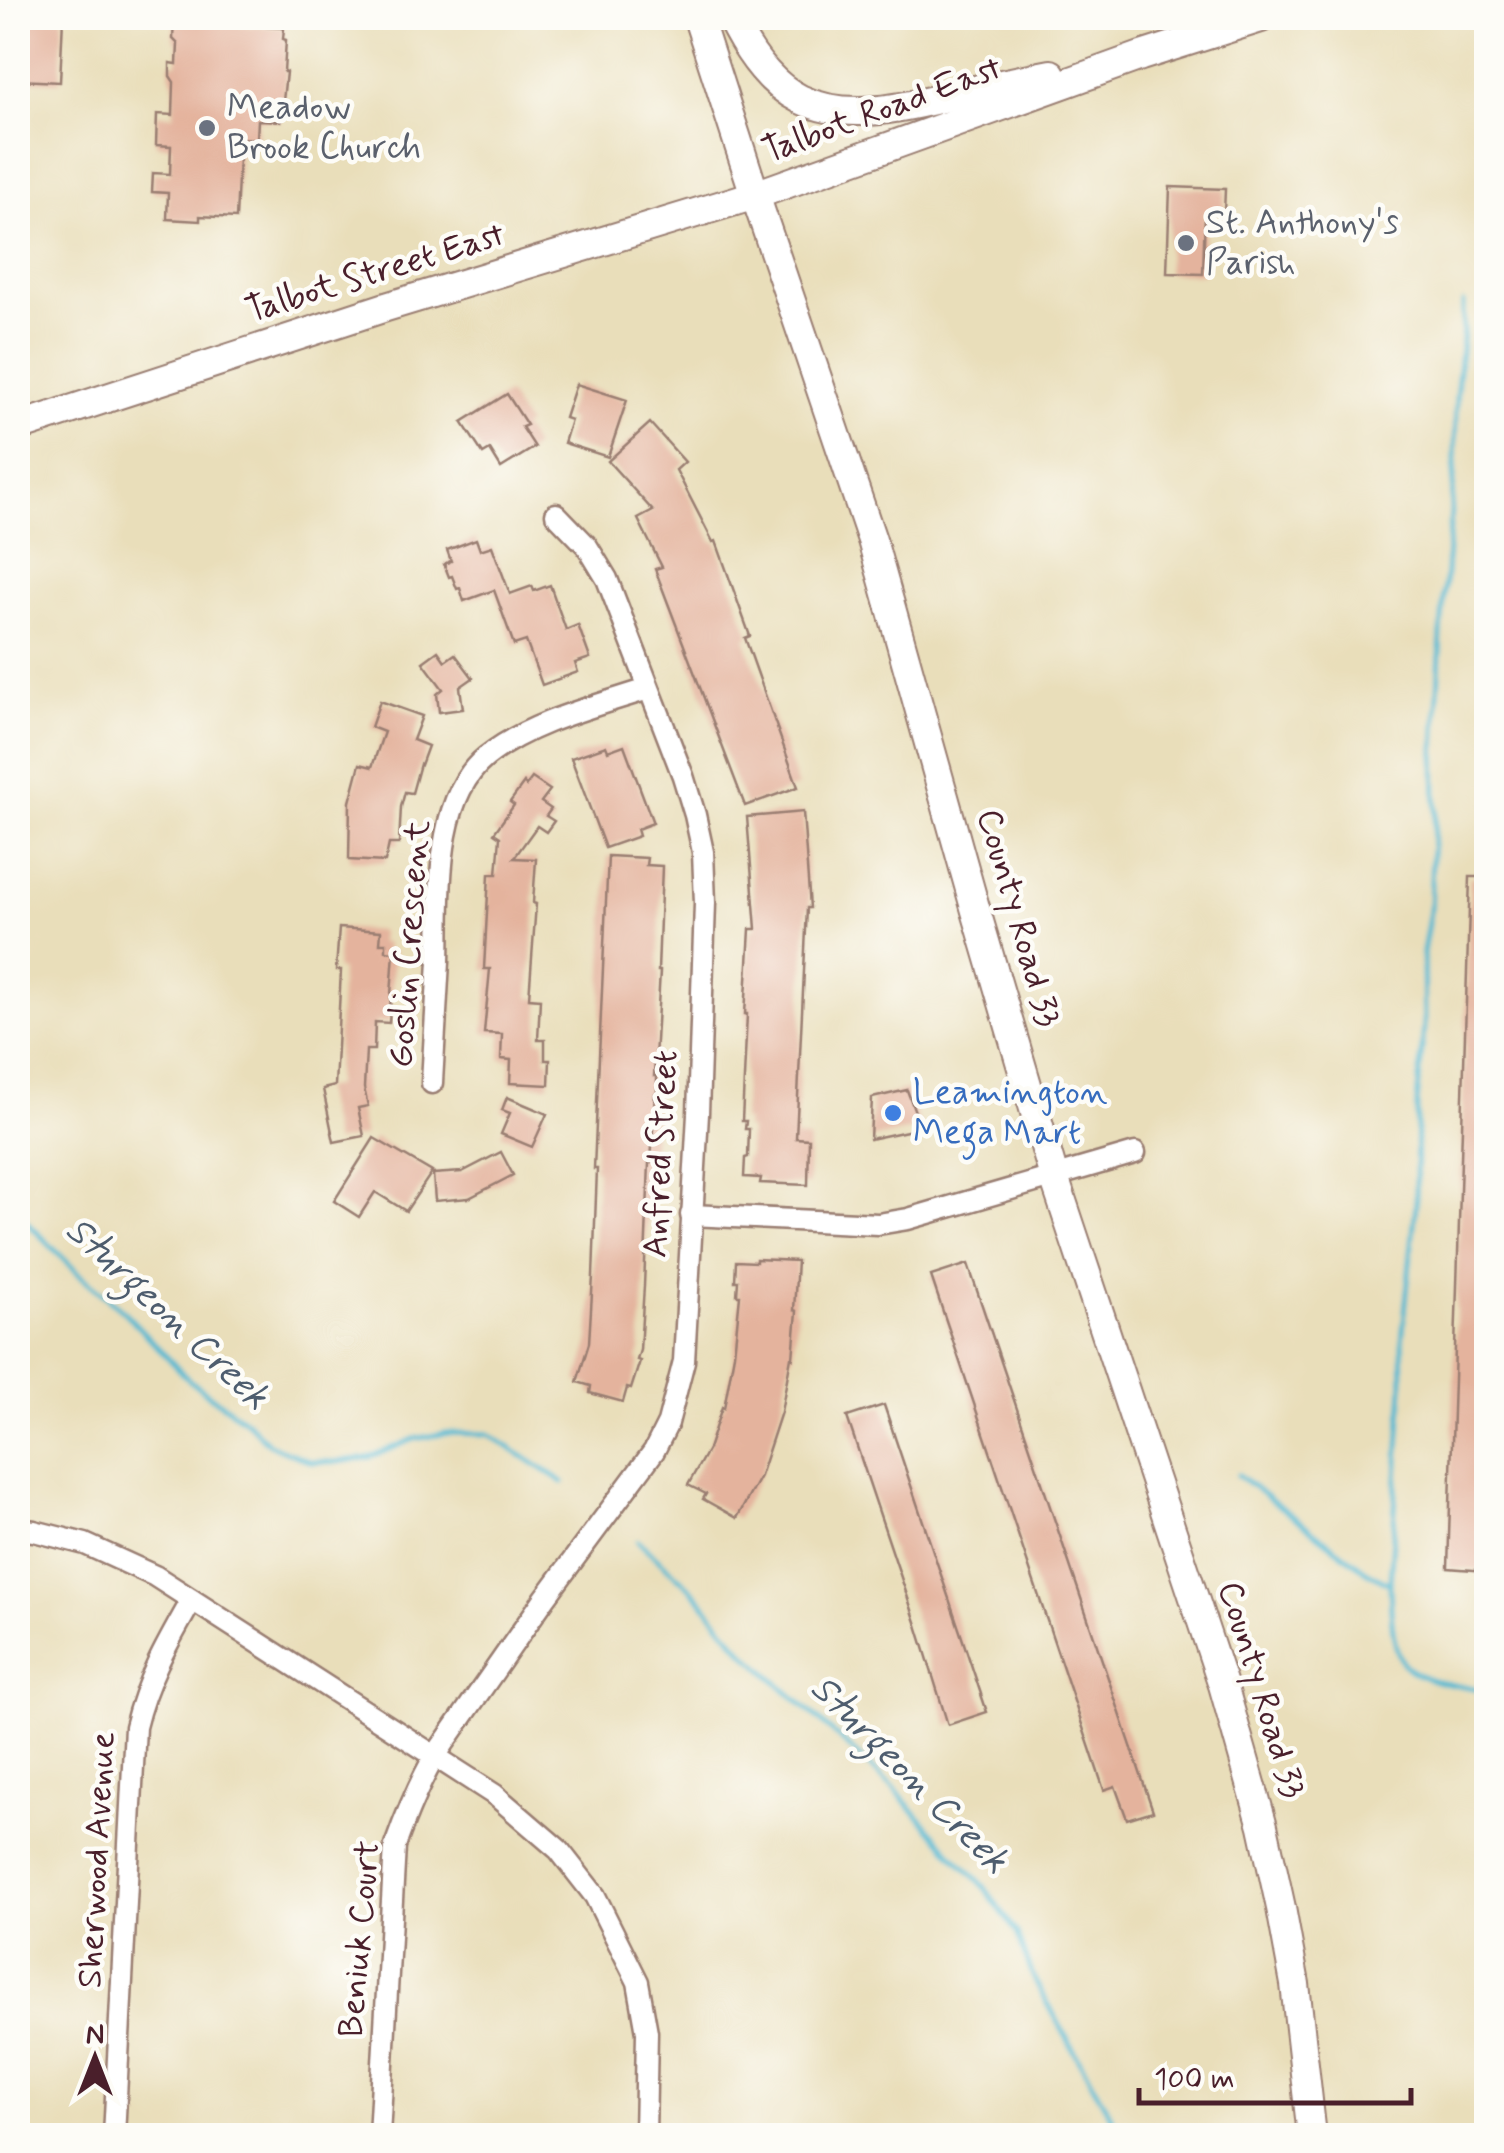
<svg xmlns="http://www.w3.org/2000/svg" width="1504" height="2153" font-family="Mynerve,sans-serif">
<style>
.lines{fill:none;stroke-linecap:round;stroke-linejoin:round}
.stream{stroke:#54b9d2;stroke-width:5}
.building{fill:#e4b39d}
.street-casing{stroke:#9a7e72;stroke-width:25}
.secondary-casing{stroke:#9a7e72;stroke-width:32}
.street{stroke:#fff;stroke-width:20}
.secondary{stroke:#fff;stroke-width:28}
.worship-dot{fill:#6b7280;stroke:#fdfcf7;stroke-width:4}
.shop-dot{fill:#3f7fe0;stroke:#fdfcf7;stroke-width:4}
.labels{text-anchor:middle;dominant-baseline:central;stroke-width:9;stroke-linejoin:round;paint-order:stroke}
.worship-label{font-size:35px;fill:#5b616d;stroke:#fdfcf7;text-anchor:start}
.street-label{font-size:35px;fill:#4a1f2b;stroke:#fdfcf7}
.shop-label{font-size:35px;fill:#366cbe;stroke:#fdfcf7;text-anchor:start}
.water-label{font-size:38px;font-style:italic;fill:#4e5d6e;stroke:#fdfcf7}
</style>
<rect width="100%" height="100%" fill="#fdfcf7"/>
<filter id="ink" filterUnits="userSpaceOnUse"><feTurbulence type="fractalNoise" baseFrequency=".01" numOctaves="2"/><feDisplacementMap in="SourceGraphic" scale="20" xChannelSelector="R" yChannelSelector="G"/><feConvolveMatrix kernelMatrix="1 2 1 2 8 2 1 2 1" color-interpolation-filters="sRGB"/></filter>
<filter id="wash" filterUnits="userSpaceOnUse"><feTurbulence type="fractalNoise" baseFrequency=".0048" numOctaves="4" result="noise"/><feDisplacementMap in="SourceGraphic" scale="40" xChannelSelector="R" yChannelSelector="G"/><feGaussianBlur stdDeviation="2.25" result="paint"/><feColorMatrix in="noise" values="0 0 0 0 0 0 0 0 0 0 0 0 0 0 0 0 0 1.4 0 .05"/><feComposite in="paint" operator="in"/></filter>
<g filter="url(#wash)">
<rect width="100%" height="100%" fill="#e9deba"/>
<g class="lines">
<g class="stream">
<path d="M1463 303V331L1456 399 1455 465 1441 632 1435 750 1436 810 1432 853 1430 911 1423 952 1424 1026 1417 1103 1416 1204 1402 1341 1403 1387 1390 1584C1391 1606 1390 1655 1409 1669 1427 1683 1465 1687 1486 1691"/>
<polyline points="18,1213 80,1275 122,1310 189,1380 247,1422 269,1444 311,1462 335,1462 368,1458 414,1439 447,1433 488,1434 563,1482"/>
<polyline points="1238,1475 1366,1571 1390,1584"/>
<path d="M638 1541C656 1558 675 1573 693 1591 712 1611 727 1635 746 1654L894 1788 953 1855 983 1885 1017 1933 1034 1979 1122 2136"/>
</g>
</g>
<g id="blocks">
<g class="building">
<polygon points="18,18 63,18 60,82 18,80"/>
<polygon points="174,21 284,28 283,39 286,40 284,72 286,72 281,121 258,120 257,139 240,138 236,218 200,216 200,221 167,219 168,193 152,192 153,173 170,174 171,146 156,145 157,114 173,115 174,82 170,76 170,63 177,64 178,44 173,39"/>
<polygon points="1170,187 1225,189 1224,213 1205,212 1203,274 1167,273"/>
<polygon points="576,384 627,400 608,457 564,443 571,420 565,418"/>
<polygon points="507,394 527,425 522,427 535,447 501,468 490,450 483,454 462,422"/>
<polygon points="650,423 685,462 676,470 713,542 716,541 750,636 745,638 798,787 745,806 655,569 662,567 638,519 653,511 608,461"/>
<polygon points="476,539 480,550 492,546 510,594 532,586 534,591 550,585 566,630 578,625 590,658 575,663 578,672 542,685 526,641 514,645 494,590 464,601 460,588 457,589 452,576 449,577 444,564 451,561 447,550"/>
<polygon points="438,651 445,661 455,654 473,678 460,687 463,709 439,712 437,694 443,689 423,662"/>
<polygon points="380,701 422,716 413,740 428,746 421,765 420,764 412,793 405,792 401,807 399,844 389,844 385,862 349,860 350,802 360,764 372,767 384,732 371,727"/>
<polygon points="624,745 653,823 637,829 639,836 605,848 571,758 606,746 608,751"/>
<polygon points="532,778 550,790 541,802 551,809 546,816 554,821 546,832 537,826 514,858 536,859 533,903 536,904 529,998 540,999 538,1040 545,1040 545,1060 550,1060 549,1085 510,1083 511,1060 501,1059 502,1034 484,1033 490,969 484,969 489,874 497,874 500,837 494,833 514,805 510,802 524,783 526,786"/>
<polygon points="803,812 810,908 807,908 796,1138 809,1139 808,1185 760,1183 761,1178 744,1177 745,1158 748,1157 749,1129 745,1129 746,1121 742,1121 747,1014 745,1014 747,981 750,929 756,929 747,817"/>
<polygon points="608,856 647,858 646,865 662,866 658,971 660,971 654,1076 657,1076 657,1094 655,1094 651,1163 649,1163 644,1286 640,1350 637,1360 640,1361 631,1389 627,1388 623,1402 590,1393 591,1386 577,1382 589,1343 593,1276 597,1169 594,1169"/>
<polygon points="1470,877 1486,877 1486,1571 1448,1568"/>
<polygon points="339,928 381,931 380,943 386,943 386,951 394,952 389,1023 375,1022 374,1050 366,1050 364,1088 368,1106 358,1108 364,1136 334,1142 323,1089 335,1086 341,970 336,970"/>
<polygon points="907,1090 921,1128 870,1139 872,1098"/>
<polygon points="507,1097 547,1114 532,1147 501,1134 510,1113 502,1110"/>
<polygon points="374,1138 432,1172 406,1211 375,1192 359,1217 334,1201"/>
<polygon points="501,1152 513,1175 469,1198 435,1201 433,1174 462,1172"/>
<polygon points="756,1259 797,1261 794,1310 797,1311 793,1358 791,1357 781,1412 760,1476 737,1518 703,1499 706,1494 688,1485 708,1449 722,1407 724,1408 734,1354 740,1295 737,1295 738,1281 735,1281 736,1261 756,1262"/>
<polygon points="968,1264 1153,1811 1127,1819 1115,1786 1104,1790 931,1276"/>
<polygon points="884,1405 987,1712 948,1725 917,1625 847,1417"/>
</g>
</g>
</g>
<g filter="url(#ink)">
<use href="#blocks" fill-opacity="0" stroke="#9a7e72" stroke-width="2.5"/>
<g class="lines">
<g class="street-casing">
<g id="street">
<path d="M432 1083C434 1042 437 1001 439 961 441 899 433 800 486 757 529 722 596 706 648 689"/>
<polyline points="691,1215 878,1224 908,1219 1135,1153"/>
<polyline points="18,1529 34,1531 85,1544 155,1576 495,1795 559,1850 595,1896 638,1982 647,2032 645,2136"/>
<path d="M114 2136 135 1727C147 1678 167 1644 192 1600"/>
<path d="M379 2136 395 1846C406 1815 418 1785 435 1756L545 1598 654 1451 668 1423 684 1361 698 1114 705 903 703 852 695 815 683 776 607 579 587 546 556 514"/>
</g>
</g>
<g class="secondary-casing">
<g id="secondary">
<polyline points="698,18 755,195 872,540 976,911 1054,1177 1223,1685 1263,1826 1281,1908 1295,1984 1312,2136"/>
<path d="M731 18C746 49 768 83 800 99 854 125 921 103 975 90 1000 84 1025 79 1051 74"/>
<polyline points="18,427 386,307 755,195 1141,56 1261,18"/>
</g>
</g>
<use href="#street" class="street"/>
<use href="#secondary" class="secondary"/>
</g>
</g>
<g class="worship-dot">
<circle cx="207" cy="128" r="10"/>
<circle cx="1186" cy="243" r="10"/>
</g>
<circle class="shop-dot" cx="893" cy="1113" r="10"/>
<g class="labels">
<g class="worship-label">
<text x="227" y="108">Meadow<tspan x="227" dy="40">Brook Church</tspan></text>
<text x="1206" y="223">St. Anthony's<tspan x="1206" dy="40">Parish</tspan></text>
</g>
<g class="street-label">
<text transform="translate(882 110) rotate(-20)">Talbot Road East</text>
<text transform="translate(375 273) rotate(-17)">Talbot Street East</text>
<text transform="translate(1018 918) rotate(74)">County Road 33</text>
<text transform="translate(410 944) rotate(-86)">Goslin Crescent</text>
<text transform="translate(661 1154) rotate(-87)">Anfred Street</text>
<text transform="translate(1261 1690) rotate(73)">County Road 33</text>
<text transform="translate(97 1860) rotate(-87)">Sherwood Avenue</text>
<text transform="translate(360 1939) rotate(-85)">Beniuk Court</text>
</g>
<g class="shop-label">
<text x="913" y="1093">Leamington<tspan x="913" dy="40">Mega Mart</tspan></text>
</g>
<g class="water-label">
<text transform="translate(167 1314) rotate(43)">Sturgeon Creek</text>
<text transform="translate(909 1775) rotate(45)">Sturgeon Creek</text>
</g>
</g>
<rect width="1504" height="2153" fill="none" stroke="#fdfcf7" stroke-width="60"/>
<g transform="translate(95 2058)" stroke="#fdfcf7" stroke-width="8" paint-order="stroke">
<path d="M0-8L18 38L0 25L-18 38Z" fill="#4a1f2b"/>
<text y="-15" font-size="28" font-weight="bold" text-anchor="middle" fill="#4a1f2b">N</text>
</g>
<path d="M1139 2088v15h272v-15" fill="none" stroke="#4a1f2b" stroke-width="5"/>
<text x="1154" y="2088" font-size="30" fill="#4a1f2b" stroke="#fdfcf7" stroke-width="8" paint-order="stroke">100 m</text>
</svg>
